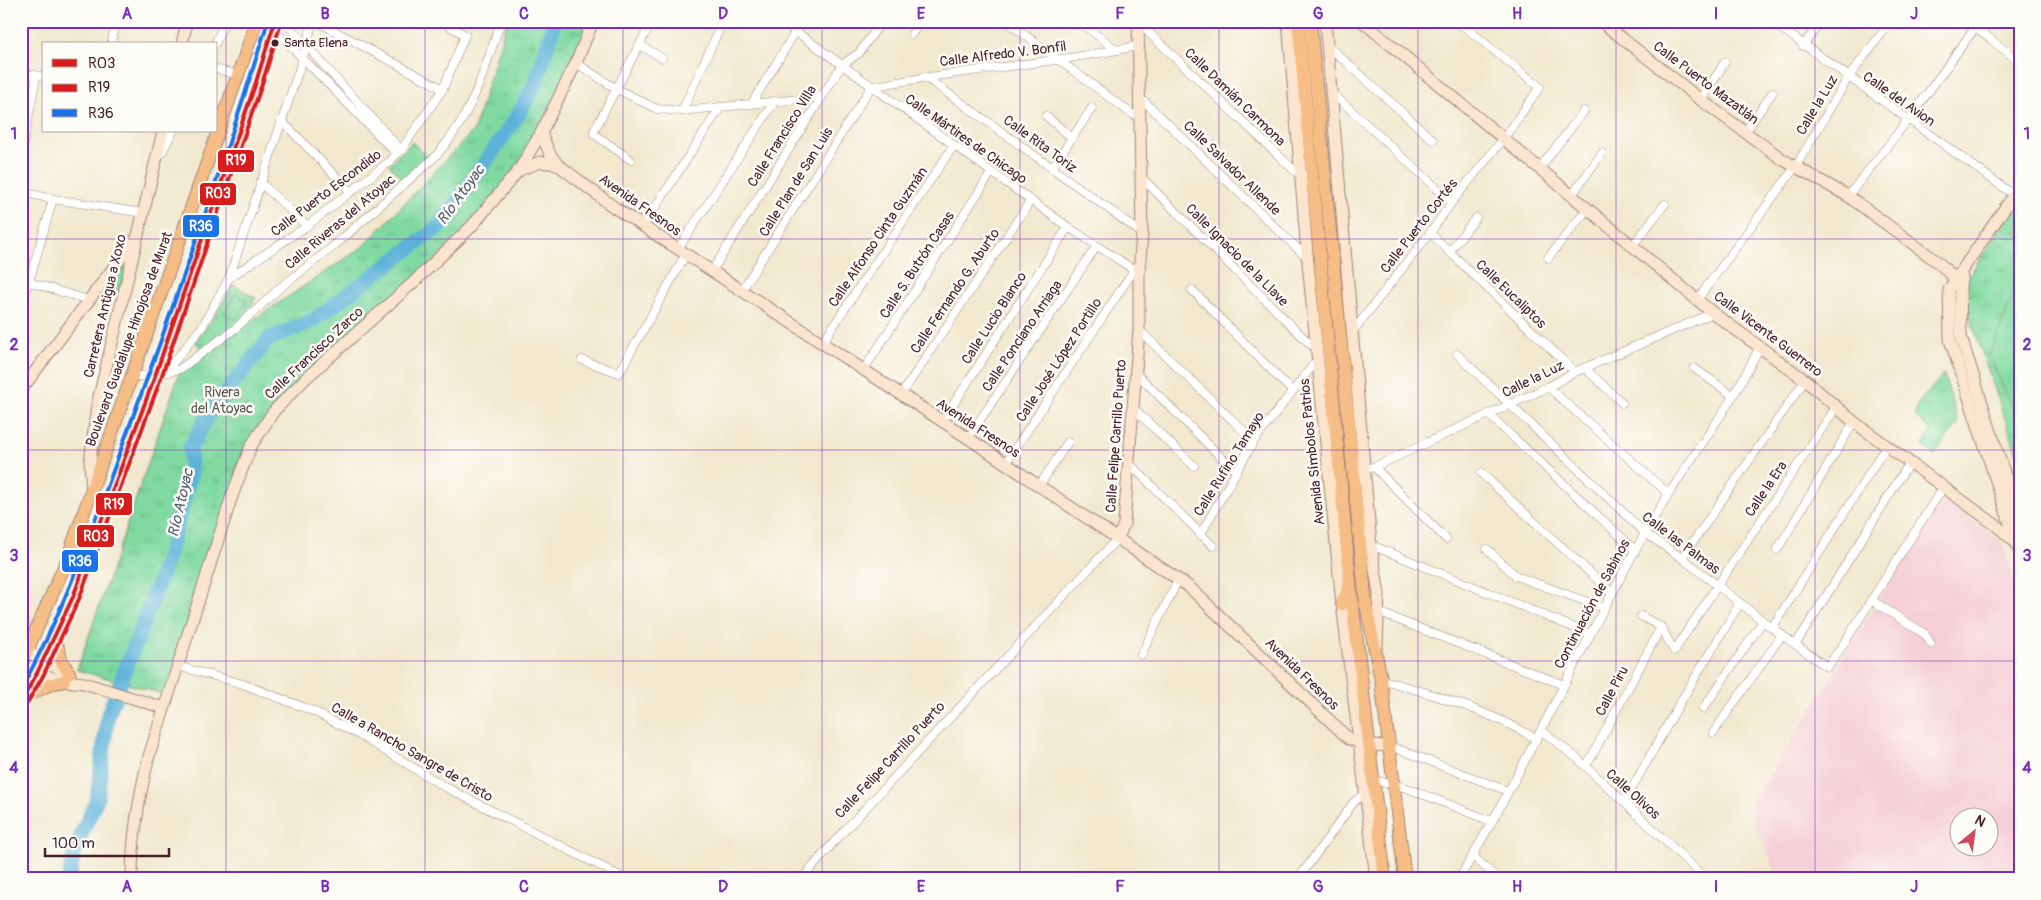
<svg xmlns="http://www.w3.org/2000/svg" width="2041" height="900" font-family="Pangolin,sans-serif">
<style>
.built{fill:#f6cfd7;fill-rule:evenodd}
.grass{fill:url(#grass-tufts);stroke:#647c66}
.pitch{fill:#7fd9a0;stroke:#647c66}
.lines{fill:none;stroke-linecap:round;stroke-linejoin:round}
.river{stroke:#5db2d9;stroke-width:15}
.street-casing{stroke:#9e847c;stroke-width:9}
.secondary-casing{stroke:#9e847c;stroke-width:13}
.primary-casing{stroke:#9e847c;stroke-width:14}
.street{stroke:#fff;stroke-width:8}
.secondary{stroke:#fbe5cf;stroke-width:11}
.primary{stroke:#f6be86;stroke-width:12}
.bus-1-casing{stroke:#fdfcf7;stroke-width:8}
.bus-2-casing{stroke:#fdfcf7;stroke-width:8}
.bus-3-casing{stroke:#fdfcf7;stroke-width:8}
.bus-1{stroke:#d81b1b;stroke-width:4}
.bus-2{stroke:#d81b1b;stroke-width:4}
.bus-3{stroke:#1a73e8;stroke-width:4}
.grid{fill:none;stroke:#7b2cbf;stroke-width:1;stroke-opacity:0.55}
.bus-dot{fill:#4a1f2b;stroke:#fdfcf7;stroke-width:2}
.labels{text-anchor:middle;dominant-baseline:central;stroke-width:5;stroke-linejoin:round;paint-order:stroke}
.bus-label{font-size:13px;fill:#4a1f2b;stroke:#fdfcf7;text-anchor:start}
.street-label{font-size:14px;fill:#4a1f2b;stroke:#fdfcf7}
.park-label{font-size:14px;fill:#5a574e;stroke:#fdfcf7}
.water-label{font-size:15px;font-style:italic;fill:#525a71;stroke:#fdfcf7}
.line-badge{stroke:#fdfcf7;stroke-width:2}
.badge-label{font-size:14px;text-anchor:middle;font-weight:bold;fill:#fff}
.neatline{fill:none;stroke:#7b2cbf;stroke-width:2}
.grid-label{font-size:16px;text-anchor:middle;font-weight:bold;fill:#7b2cbf}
</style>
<defs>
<pattern id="grass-tufts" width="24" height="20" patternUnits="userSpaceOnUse" patternTransform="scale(1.25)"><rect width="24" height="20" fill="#7fd9a0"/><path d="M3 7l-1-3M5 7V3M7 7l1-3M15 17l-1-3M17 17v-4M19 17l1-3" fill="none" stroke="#6fba8a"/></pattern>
</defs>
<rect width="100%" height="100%" fill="#fdfcf7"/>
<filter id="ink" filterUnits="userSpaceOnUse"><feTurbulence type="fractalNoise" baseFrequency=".02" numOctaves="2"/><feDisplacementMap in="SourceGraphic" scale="10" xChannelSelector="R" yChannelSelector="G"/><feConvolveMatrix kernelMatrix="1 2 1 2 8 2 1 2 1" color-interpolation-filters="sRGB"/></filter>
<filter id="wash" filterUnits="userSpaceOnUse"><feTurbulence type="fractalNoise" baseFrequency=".0096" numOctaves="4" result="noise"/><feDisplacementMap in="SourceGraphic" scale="20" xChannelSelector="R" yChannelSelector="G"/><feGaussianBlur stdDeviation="1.12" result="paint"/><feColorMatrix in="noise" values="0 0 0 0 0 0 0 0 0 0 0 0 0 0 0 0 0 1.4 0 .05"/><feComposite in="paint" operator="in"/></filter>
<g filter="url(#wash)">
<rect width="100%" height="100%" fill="#f1e8ce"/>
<path class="built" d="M1943 501 2003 542 2020 604V878L1779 879 1748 808 1811 710 1877 602ZM1958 818H1988V848H1958Z"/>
<g class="grass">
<polygon points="507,21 592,21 541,133 471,227 305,379 251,446 164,694 77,670 181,368 364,246 474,130"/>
<polygon points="412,142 429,158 405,181 389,165"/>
<polygon points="2020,199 2020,462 1960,289"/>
<polygon points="139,232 126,294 99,282"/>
<polygon points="233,285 256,298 236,328 204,350 195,342 215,316"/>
<polygon points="1944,374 1958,423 1934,456 1923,445 1931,431 1915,415 1917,405"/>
</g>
<g class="pitch">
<polygon points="2015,291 2020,294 2020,425 1989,355"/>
<polygon points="235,294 247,300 236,320 224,313"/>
</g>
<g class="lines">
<polyline class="river" points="69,879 74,851 97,799 108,715 167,560 191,473 190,448 209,414 269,339 314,320 440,226 519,114 536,82 555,21"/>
</g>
</g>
<g filter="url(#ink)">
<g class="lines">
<g class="street-casing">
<g id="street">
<polyline points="284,21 401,150"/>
<polyline points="316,21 443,89"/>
<polyline points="781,21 1068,227 1139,273"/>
<polyline points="1006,21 1132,114 1139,115"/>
<polyline points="1078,21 1117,50"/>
<polyline points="1131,21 1145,29 1296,172 1300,172"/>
<polyline points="1771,21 2014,195"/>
<polyline points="1967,21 2020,62"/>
<polyline points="273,28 397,154"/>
<polyline points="912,34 920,21"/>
<polyline points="111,44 117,21"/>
<polyline points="215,44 225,21"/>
<polyline points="640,45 662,58"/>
<polyline points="1327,45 1433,140"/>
<polyline points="1803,46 1821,21"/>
<polyline points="576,63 615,88 657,109 682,111 820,97"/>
<polyline points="216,69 238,75"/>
<polyline points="21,74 44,76"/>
<polyline points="924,76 1142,233"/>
<polyline points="1331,92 1452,202"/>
<polyline points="1701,100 1725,62"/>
<polyline points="1139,102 1145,102 1302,253 1307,253"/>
<polyline points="752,103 802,21"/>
<polyline points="682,111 723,21"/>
<polyline points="1046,116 1072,138"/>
<polyline points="281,120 351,192"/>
<polyline points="1745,132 1773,92"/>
<polyline points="161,154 173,131"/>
<polyline points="21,156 36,77"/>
<polyline points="631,160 594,134 594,131 652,21"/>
<polyline points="1052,168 1092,108"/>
<polyline points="1540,168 1584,111"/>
<polyline points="1140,181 1145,181 1311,345 1316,345"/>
<polyline points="260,182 307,226"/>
<polyline points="21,192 53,199 143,213"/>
<polyline points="1572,195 1602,153"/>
<polyline points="1848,196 1908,120 1980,21"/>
<polyline points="643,226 720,108"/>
<polyline points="1430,233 1575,372"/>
<polyline points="1633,245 1665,204"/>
<polyline points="678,249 775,101"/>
<polyline points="1449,252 1476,218"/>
<polyline points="1548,258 1588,208"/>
<polyline points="712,271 842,65 859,53 882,21"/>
<polyline points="21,277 29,282 88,300"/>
<polyline points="229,278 307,226 389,162 401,150 443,89 465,35 441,21"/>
<path d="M742 290 871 87C959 69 1049 65 1137 46"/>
<polyline points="1192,290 1292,391"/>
<polyline points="21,298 29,282 53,199"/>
<polyline points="1697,300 1796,166 1848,78 1891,21"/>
<polyline points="1139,330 1254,441"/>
<polyline points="1354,330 1430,233 1452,202 1504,138 1540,87 1457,21"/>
<polyline points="822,343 954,145"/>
<polyline points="1457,354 1645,533 1682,558 1772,628 1827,667 1839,651 1944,486"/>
<polyline points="582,360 619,373 686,254"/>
<polyline points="1585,368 1622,403"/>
<polyline points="1694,368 1732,395"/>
<polyline points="863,371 991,173"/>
<polyline points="166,372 202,327 229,278 303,58 313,21"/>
<polyline points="1136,373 1236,472"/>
<path d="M132 376H155L180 369 236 328 281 287 334 246 435 157C473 115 483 73 501 21"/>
<polyline points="1548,387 1669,494"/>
<polyline points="901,395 1031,200"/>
<polyline points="1133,408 1194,466"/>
<polyline points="1488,414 1635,550"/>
<polyline points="942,422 1068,227"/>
<polyline points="968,438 1096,247"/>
<polyline points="1129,463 1213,546"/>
<polyline points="1005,464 1134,270"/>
<polyline points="1374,467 1446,539"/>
<polyline points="1365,469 1374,467 1548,387 1575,372 1713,313"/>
<polyline points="1481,473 1612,593"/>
<polyline points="1039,486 1068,442"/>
<polyline points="1200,535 1254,441 1317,360"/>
<polyline points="1371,545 1590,634"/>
<polyline points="1487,549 1516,576 1604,608"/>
<polyline points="1777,550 1854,422"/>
<polyline points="1682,558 1805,380"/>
<polyline points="1871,600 1925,634 1931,644"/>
<polyline points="1378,612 1564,685"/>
<polyline points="1641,616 1661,627 1674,651 1837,406"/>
<polyline points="1772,628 1887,445"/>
<polyline points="1796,644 1910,462"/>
<polyline points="1141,655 1178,580"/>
<polyline points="177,666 243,684 313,711 361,736 445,787 626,879"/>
<path d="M1381 679C1433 695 1489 710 1536 739"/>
<polyline points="1703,709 1763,621"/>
<polyline points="1541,730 1578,759 1706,879"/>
<polyline points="1713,733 1782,635"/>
<polyline points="1390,746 1508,791"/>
<polyline points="1586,767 1661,627"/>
<polyline points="1373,780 1404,787 1491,821"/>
<polyline points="1624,802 1681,701 1740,603"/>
<polyline points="1473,856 1498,879"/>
<polyline points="802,879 834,842 1118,538"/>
<polyline points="1298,879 1354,802 1360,797 1367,796"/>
<path d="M1459 879C1526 767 1580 648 1644 535 1679 471 1728 414 1759 348"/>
</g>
</g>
<g class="secondary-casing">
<g id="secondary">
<polyline points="1288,21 1307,253 1342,604 1376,879"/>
<polyline points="1325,21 1371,545 1379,594 1377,645"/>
<polyline points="1362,21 1713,313 1805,380 1854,422 1997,526 2020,546"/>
<polyline points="1600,21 1701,100 1782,159 1848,196 1939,263 1960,284"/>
<polyline points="182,44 187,21"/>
<polyline points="541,133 550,154 557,164 615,208 968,438 1188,586 1349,739 1369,745 1390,746"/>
<polyline points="519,170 540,162 557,164"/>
<polyline points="2020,186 1949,289 1950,340 2020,554"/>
<polyline points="1962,277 1960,284 1961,337 2020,523"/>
<polyline points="21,390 133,242"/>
<polyline points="92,489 90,462 97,405 163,131"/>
<polyline points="1118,538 1124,524 1139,330 1139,273 1142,233 1138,21"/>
<polyline points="21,652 28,652 70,674"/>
<polyline points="21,666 37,673 64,681 84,683 164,708"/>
<path d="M132 879C132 837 139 796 149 756L232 496 251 446 274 411 305 379 415 281 471 227 519 170 541 133 576 63 593 21"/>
</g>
</g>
<g class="primary-casing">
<g id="primary">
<polyline points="1298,21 1350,583 1385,879"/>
<polyline points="1310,21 1366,605 1381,679 1405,879"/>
<polyline points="1342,604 1349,586"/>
<polyline points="55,638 62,662 69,673"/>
<polyline points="21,664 67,560 257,21"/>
<polyline points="24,697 51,684 64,681"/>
<polyline points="21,702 37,673 73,597 155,376 255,85 275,21"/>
</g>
</g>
<use href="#street" class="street"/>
<use href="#secondary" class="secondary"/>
<use href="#primary" class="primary"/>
<g class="bus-1-casing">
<polyline id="bus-1" points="21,702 37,673 73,597 155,376 255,85 275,21"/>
</g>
<g class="bus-2-casing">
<polyline id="bus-2" points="26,705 43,676 79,599 161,378 261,87 281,23"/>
</g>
<g class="bus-3-casing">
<path id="bus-3" d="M21 689C65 610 93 525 124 441 176 302 224 162 268 21"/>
</g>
<use href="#bus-1" class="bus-1"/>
<use href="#bus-2" class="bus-2"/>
<use href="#bus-3" class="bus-3"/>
</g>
</g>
<path class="grid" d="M226 21V879M425 21V879M623 21V879M822 21V879M1020 21V879M1219 21V879M1418 21V879M1616 21V879M1815 21V879M21 239H2020M21 450H2020M21 661H2020"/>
<circle class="bus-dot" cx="275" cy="43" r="4.5"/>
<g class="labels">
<g class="bus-label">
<text x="284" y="43">Santa Elena</text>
</g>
<g class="street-label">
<text transform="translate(1003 54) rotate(-7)">Calle Alfredo V. Bonfil</text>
<text transform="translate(1706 83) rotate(37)">Calle Puerto Mazatlán</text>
<text transform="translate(1235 97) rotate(44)">Calle Damián Carmona</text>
<text transform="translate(1899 99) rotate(35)">Calle del Avion</text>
<text transform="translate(1817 105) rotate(-59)">Calle la Luz</text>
<text transform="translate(782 136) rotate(-58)">Calle Francisco Villa</text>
<text transform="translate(966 139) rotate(35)">Calle Mártires de Chicago</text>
<text transform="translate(1040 144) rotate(36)">Calle Rita Toriz</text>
<text transform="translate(1232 168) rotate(44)">Calle Salvador Allende</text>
<text transform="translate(796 182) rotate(-58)">Calle Plan de San Luis</text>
<text transform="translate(326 193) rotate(-37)">Calle Puerto Escondido</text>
<text transform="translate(640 205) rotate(35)">Avenida Fresnos</text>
<text transform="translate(340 222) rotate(-40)">Calle Riveras del Atoyac</text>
<text transform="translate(1419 226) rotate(-52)">Calle Puerto Cortés</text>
<text transform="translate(878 237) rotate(-56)">Calle Alfonso Cinta Guzmán</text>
<text transform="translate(1237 255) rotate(45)">Calle Ignacio de la Llave</text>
<text transform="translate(917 265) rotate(-57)">Calle S. Butrón Casas</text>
<text transform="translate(955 291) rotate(-56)">Calle Fernando G. Aburto</text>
<text transform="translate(1511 294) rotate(44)">Calle Eucaliptos</text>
<text transform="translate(105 306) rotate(-77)">Carretera Antigua a Xoxo</text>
<text transform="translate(994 318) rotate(-57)">Calle Lucio Blanco</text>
<text transform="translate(1768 334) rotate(37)">Calle Vicente Guerrero</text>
<text transform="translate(1022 336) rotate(-56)">Calle Ponciano Arriaga</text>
<text transform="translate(129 339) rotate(-70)">Boulevard Guadalupe Hinojosa de Murat</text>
<text transform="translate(314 353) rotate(-43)">Calle Francisco Zarco</text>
<text transform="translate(1059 360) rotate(-57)">Calle José López Portillo</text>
<text transform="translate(1533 379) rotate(-26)">Calle la Luz</text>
<text transform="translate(978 428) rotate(33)">Avenida Fresnos</text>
<text transform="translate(1116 436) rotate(-86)">Calle Felipe Carrillo Puerto</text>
<text transform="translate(1312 452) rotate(-96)">Avenida Símbolos Patrios</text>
<text transform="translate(1229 464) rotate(-58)">Calle Rufino Tamayo</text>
<text transform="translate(1766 489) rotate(-56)">Calle la Era</text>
<text transform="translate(1681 543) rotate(37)">Calle las Palmas</text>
<text transform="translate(1592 604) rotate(-62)">Continuación de Sabinos</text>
<text transform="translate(1302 674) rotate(44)">Avenida Fresnos</text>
<text transform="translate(1612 691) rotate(-62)">Calle Piru</text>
<text transform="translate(412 752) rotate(30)">Calle a Rancho Sangre de Cristo</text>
<text transform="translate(890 760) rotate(-47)">Calle Felipe Carrillo Puerto</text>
<text transform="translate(1633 794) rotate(42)">Calle Olivos</text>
</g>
<g class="park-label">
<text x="222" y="392">Rivera<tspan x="222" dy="16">del Atoyac</tspan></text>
</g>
<g class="water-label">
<text transform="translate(461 195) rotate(-54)">Río Atoyac</text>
<text transform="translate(181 503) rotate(-77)">Río Atoyac</text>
</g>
</g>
<g class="line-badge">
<rect x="217" y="149" width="38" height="24" rx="5" fill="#d81b1b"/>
<rect x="199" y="182" width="38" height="24" rx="5" fill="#d81b1b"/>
<rect x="182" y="214" width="38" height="24" rx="5" fill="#1a73e8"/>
<rect x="95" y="492" width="38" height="24" rx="5" fill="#d81b1b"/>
<rect x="76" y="524" width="39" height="24" rx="5" fill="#d81b1b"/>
<rect x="61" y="549" width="38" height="24" rx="5" fill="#1a73e8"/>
</g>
<g class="badge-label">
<text x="236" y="165">R19</text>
<text x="218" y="198">R03</text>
<text x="201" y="231">R36</text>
<text x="114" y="509">R19</text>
<text x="96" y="541">R03</text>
<text x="80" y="566">R36</text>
</g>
<rect width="2041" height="900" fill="none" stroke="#fdfcf7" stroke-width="55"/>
<rect x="42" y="42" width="175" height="90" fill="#fdfcf7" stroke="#b5a4a5"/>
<rect x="52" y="59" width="25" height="8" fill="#d81b1b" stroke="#b5a4a5"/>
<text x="88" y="68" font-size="15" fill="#4a1f2b">R03</text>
<rect x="52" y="84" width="25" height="8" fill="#d81b1b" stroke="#b5a4a5"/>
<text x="88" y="92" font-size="15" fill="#4a1f2b">R19</text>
<rect x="52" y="109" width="25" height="8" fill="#1a73e8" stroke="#b5a4a5"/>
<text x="88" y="118" font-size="15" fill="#4a1f2b">R36</text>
<g transform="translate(1974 832) rotate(29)"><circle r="24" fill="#fdfcf7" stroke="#b5a4a5"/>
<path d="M0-4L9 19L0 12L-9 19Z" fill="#d1495b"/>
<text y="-8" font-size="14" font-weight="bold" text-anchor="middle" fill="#4a1f2b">N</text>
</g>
<path d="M45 848v8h124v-8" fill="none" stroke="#4a1f2b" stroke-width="2.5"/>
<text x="52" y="848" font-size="15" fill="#4a1f2b" stroke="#fdfcf7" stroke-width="4" paint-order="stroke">100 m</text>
<rect x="28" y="28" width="1986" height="844" class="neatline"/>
<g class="grid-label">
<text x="127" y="19">A</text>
<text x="325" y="19">B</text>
<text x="524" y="19">C</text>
<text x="723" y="19">D</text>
<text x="921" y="19">E</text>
<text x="1120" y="19">F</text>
<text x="1318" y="19">G</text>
<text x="1517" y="19">H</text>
<text x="1716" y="19">I</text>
<text x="1914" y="19">J</text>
<text x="14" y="139">1</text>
<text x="2027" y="139">1</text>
<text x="14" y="350">2</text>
<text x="2027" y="350">2</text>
<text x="14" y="561">3</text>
<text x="2027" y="561">3</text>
<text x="14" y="773">4</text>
<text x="2027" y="773">4</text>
<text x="127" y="892">A</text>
<text x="325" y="892">B</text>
<text x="524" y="892">C</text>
<text x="723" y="892">D</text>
<text x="921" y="892">E</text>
<text x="1120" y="892">F</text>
<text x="1318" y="892">G</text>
<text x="1517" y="892">H</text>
<text x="1716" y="892">I</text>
<text x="1914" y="892">J</text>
</g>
</svg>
